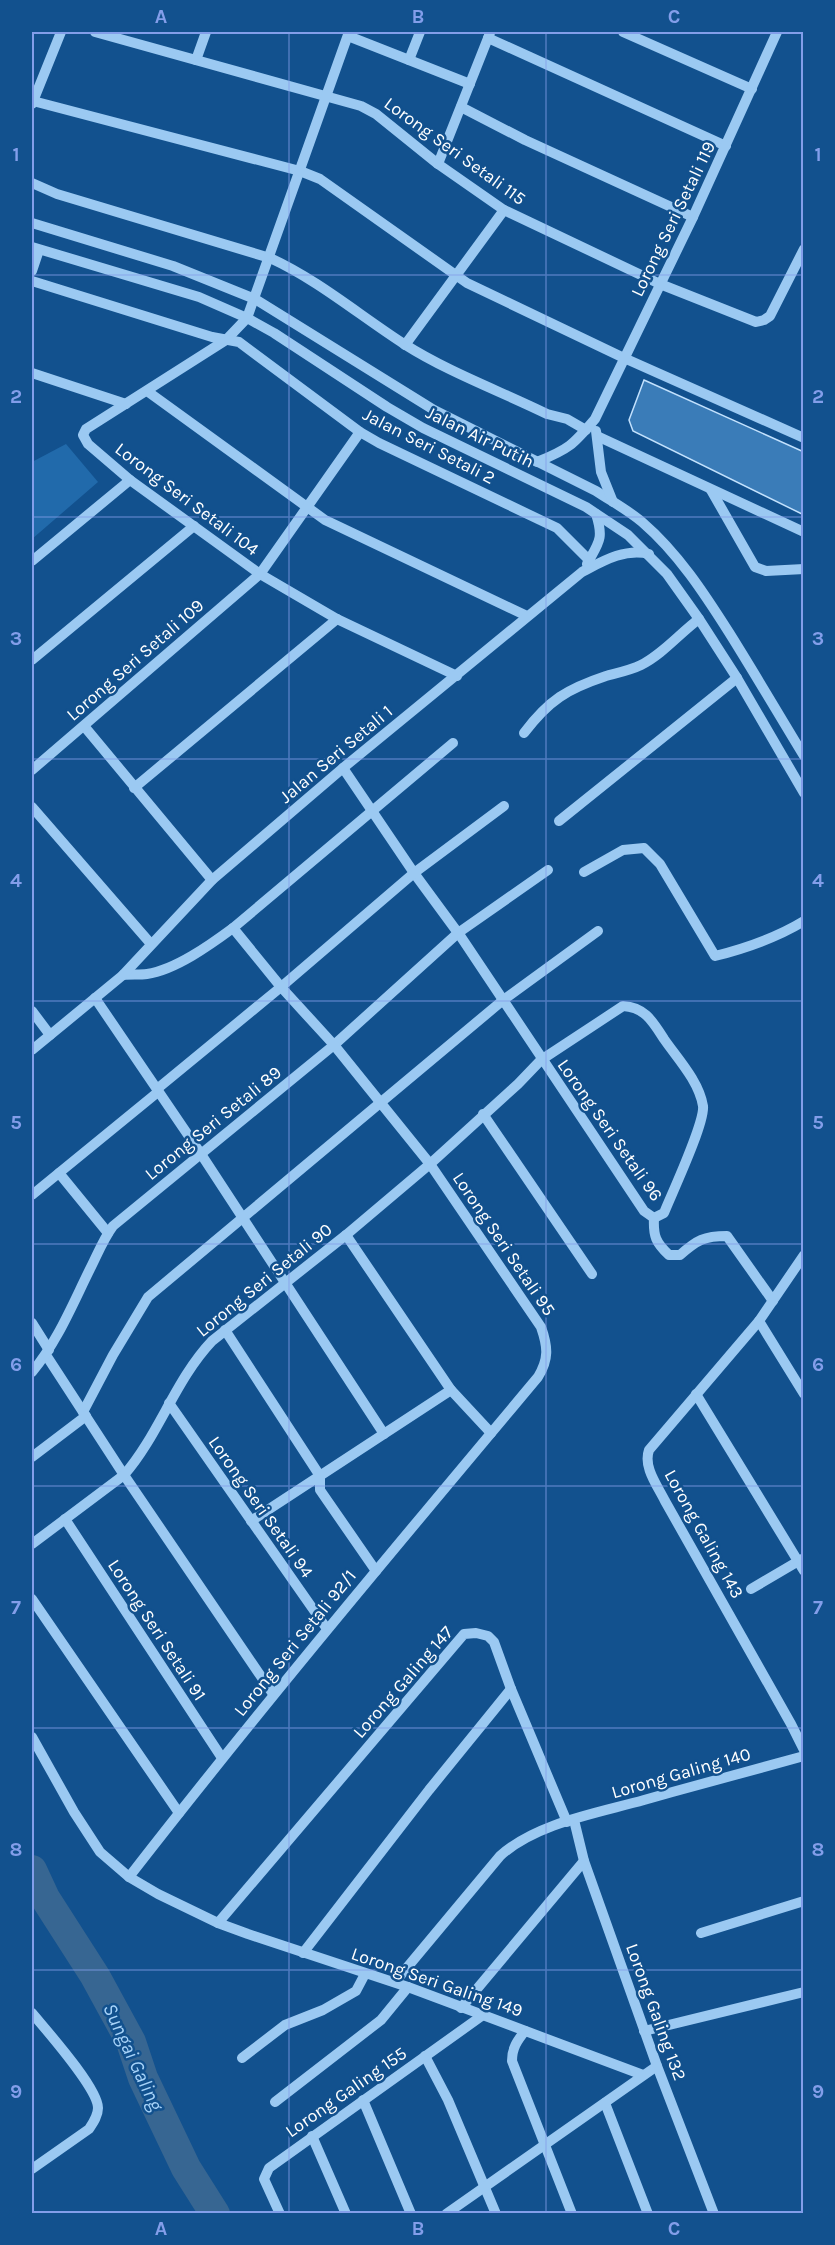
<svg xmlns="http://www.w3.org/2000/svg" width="835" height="2245" font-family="Karla,sans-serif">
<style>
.green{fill:#216aab}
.water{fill:#376692;stroke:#8dc5f5;stroke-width:1.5}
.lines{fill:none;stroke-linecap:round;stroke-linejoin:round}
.river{stroke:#376692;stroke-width:30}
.building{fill:#3a7cb8;stroke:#c2e1fd;stroke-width:1.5}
.minor{stroke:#9bc9f2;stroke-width:10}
.grid{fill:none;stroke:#839eea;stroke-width:1.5;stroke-opacity:0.55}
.labels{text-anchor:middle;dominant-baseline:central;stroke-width:5;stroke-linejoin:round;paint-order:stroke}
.street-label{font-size:18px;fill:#fff;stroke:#12518e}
.water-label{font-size:20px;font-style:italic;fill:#a7d3f9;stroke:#12518e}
.neatline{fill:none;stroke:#839eea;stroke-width:2}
.grid-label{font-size:20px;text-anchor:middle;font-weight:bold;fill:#839eea}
</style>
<rect width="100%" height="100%" fill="#12518e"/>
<polygon class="green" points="66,444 98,482 32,539 32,462"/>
<polygon class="water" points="186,2168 226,2213 203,2213"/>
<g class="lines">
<polyline class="river" points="32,1870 45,1898 95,1976 131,2042 143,2078 186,2168 215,2214"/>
</g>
<polygon class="building" points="644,380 804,452 804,515 633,431 629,420"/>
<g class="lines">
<g class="minor">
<polyline points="95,32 361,106 376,114 438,164 504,210 660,284 756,322 764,320 770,316 804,249"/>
<polyline points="349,32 247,318 226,340 86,429 83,435 88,444 130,480 260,574 337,619 457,676"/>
<polyline points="623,32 752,89"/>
<polyline points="348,36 470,84"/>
<polyline points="488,38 726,146"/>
<polyline points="196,60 206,32"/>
<polyline points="409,60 420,32"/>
<polyline points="33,101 300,171 320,179 467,283 624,358 804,438"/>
<polyline points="32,104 61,32"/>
<polyline points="461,107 525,140 693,217"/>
<polyline points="438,164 490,33"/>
<path d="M32 183 57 194 270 258C318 280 359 315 404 344 448 372 500 391 547 414L567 419 586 430"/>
<path d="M32 223 173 266 255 299 434 410 596 491C611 501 628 510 642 522 678 553 704 593 730 634 755 674 779 715 804 756"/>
<polyline points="32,247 199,297 247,318 274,333 387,407 423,428 586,507 628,535 667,574 699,619 737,678 804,793"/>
<polyline points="32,271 39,250"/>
<polyline points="32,281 212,337 239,342 360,432 379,443 557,528 589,560"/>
<polyline points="405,345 504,210"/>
<polyline points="32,373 126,404"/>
<polyline points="147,391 325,520 527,616"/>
<polyline points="596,431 601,472 613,502"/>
<polyline points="597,436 804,532"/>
<path d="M537 462C569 449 573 445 595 419L693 217 777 32"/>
<polyline points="711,490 755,567 766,571 804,569"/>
<polyline points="32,561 130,480"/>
<path d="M587 564C599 542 604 539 596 514"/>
<polyline points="32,660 194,526"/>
<polyline points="84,726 212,880"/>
<path d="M524 733C549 700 567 689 606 676 617 673 631 670 641 665 663 654 680 633 699 619"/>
<polyline points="343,768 414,873 461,937 644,1211 654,1218"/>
<polyline points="32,770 260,574 360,432"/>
<polyline points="134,788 337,619"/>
<polyline points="32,807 151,944"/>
<polyline points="559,821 737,678"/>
<path d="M584 872 623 850 644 848 660 864 715 956C747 948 776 938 804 921"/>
<path d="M123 975C131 974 139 975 147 974 175 970 210 945 233 928L453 743"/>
<polyline points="95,998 201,1154 384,1434"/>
<polyline points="32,1011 50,1035"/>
<path d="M32 1050 123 975 212 880 343 768 582 572C603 561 625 548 649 554"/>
<polyline points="157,1089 281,987 414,873 504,806"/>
<polyline points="483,1114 592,1274"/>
<polyline points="59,1173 108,1233"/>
<polyline points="32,1195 158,1092"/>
<path d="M654 1218C653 1236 656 1243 669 1255H680C697 1240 704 1236 727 1236L773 1301"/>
<polyline points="346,1235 451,1390 491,1433"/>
<path d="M804 1255 759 1321 649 1450C643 1467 657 1485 665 1501L791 1724 804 1750"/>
<polyline points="759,1321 804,1394"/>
<polyline points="32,1323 49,1350"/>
<polyline points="225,1330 320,1476"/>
<polyline points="46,1355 124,1475 273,1694"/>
<path d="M32 1372C58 1341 73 1303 91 1267 98 1253 104 1238 113 1226L334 1045 458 933 548 870"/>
<polyline points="696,1394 804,1571"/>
<polyline points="169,1403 327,1629"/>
<polyline points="83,1412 113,1355 148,1297 502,1001 598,931"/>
<polyline points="32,1457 86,1416"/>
<polyline points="320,1476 320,1490 376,1571"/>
<polyline points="65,1519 222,1758"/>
<polyline points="251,1521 451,1390"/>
<path d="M32 1544 124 1475C159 1435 175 1380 212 1341L346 1235 430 1164 518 1084 541 1060 623 1006C645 1007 653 1022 664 1039 677 1058 699 1081 703 1106 705 1123 672 1193 664 1213L654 1218"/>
<polyline points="751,1589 802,1559"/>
<polyline points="32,1599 179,1813"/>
<polyline points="32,1737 74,1812 100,1852 129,1877 158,1894 218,1923 248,1934 408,1987 643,2075"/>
<polyline points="574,1820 584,1861 657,2066 714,2214"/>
<path d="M129 1877C261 1707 399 1543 538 1377 549 1359 548 1347 541 1327L430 1164 334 1045 281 987 233 928"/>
<polyline points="218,1923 464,1634 476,1633 488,1636 494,1642 511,1689 567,1822"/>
<polyline points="701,1933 804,1901"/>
<polyline points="303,1953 429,1790 511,1689"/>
<path d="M395 1982 500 1856C536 1823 598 1813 644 1800 697 1785 750 1771 804 1756"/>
<polyline points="461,2008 584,1861"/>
<path d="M32 2013C46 2030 98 2088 98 2108 98 2116 93 2123 89 2129L32 2169"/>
<path d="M525 2031C517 2041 512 2048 512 2061L572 2214"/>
<polyline points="644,2031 804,1992"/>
<polyline points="425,2056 448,2100 496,2214"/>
<polyline points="242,2058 285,2025 323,2010 356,1991 365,1974"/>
<polyline points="363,2100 411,2214"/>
<polyline points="275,2102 381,2020 408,1987"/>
<polyline points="605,2103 648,2214"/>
<polyline points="312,2136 346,2214"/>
<polyline points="280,2214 264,2179 269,2168 483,2015"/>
<polyline points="446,2214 657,2066"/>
</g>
</g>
<path class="grid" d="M289 32V2214M546 32V2214M32 275H804M32 517H804M32 759H804M32 1001H804M32 1244H804M32 1486H804M32 1728H804M32 1970H804"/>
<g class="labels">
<g class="street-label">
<text transform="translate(455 151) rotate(36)">Lorong Seri Setali 115</text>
<text transform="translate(673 219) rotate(-64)">Lorong Seri Setali 119</text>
<text transform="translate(480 437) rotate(26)">Jalan Air Putih</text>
<text transform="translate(429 446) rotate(27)">Jalan Seri Setali 2</text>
<text transform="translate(187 499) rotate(37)">Lorong Seri Setali 104</text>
<text transform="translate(135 660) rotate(-41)">Lorong Seri Setali 109</text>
<text transform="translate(336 754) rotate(-40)">Jalan Seri Setali 1</text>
<text transform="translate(213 1123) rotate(-39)">Lorong Seri Setali 89</text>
<text transform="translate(610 1130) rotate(55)">Lorong Seri Setali 96</text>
<text transform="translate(504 1244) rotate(56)">Lorong Seri Setali 95</text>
<text transform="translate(264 1280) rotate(-39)">Lorong Seri Setali 90</text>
<text transform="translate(261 1507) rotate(55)">Lorong Seri Setali 94</text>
<text transform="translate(704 1534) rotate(61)">Lorong Galing 143</text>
<text transform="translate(157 1630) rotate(57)">Lorong Seri Setali 91</text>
<text transform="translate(295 1643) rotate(-51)">Lorong Seri Setali 92/1</text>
<text transform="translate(403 1682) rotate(-49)">Lorong Galing 147</text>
<text transform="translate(681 1773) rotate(-16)">Lorong Galing 140</text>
<text transform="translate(437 1982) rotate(19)">Lorong Seri Galing 149</text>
<text transform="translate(656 2012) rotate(70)">Lorong Galing 132</text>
<text transform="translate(346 2092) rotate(-35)">Lorong Galing 155</text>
</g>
<g class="water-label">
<text transform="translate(133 2057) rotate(65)">Sungai Galing</text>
</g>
</g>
<rect width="835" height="2245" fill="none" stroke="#12518e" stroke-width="66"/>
<rect x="33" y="33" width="769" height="2179" class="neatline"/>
<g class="grid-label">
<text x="161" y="23">A</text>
<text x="418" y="23">B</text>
<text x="674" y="23">C</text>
<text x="16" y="161">1</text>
<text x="818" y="161">1</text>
<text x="16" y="403">2</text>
<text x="818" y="403">2</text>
<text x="16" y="645">3</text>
<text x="818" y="645">3</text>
<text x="16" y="887">4</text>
<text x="818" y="887">4</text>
<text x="16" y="1129">5</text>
<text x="818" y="1129">5</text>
<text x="16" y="1371">6</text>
<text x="818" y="1371">6</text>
<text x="16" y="1614">7</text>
<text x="818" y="1614">7</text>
<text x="16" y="1856">8</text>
<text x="818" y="1856">8</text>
<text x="16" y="2098">9</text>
<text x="818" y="2098">9</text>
<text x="161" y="2235">A</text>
<text x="418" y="2235">B</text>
<text x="674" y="2235">C</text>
</g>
</svg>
